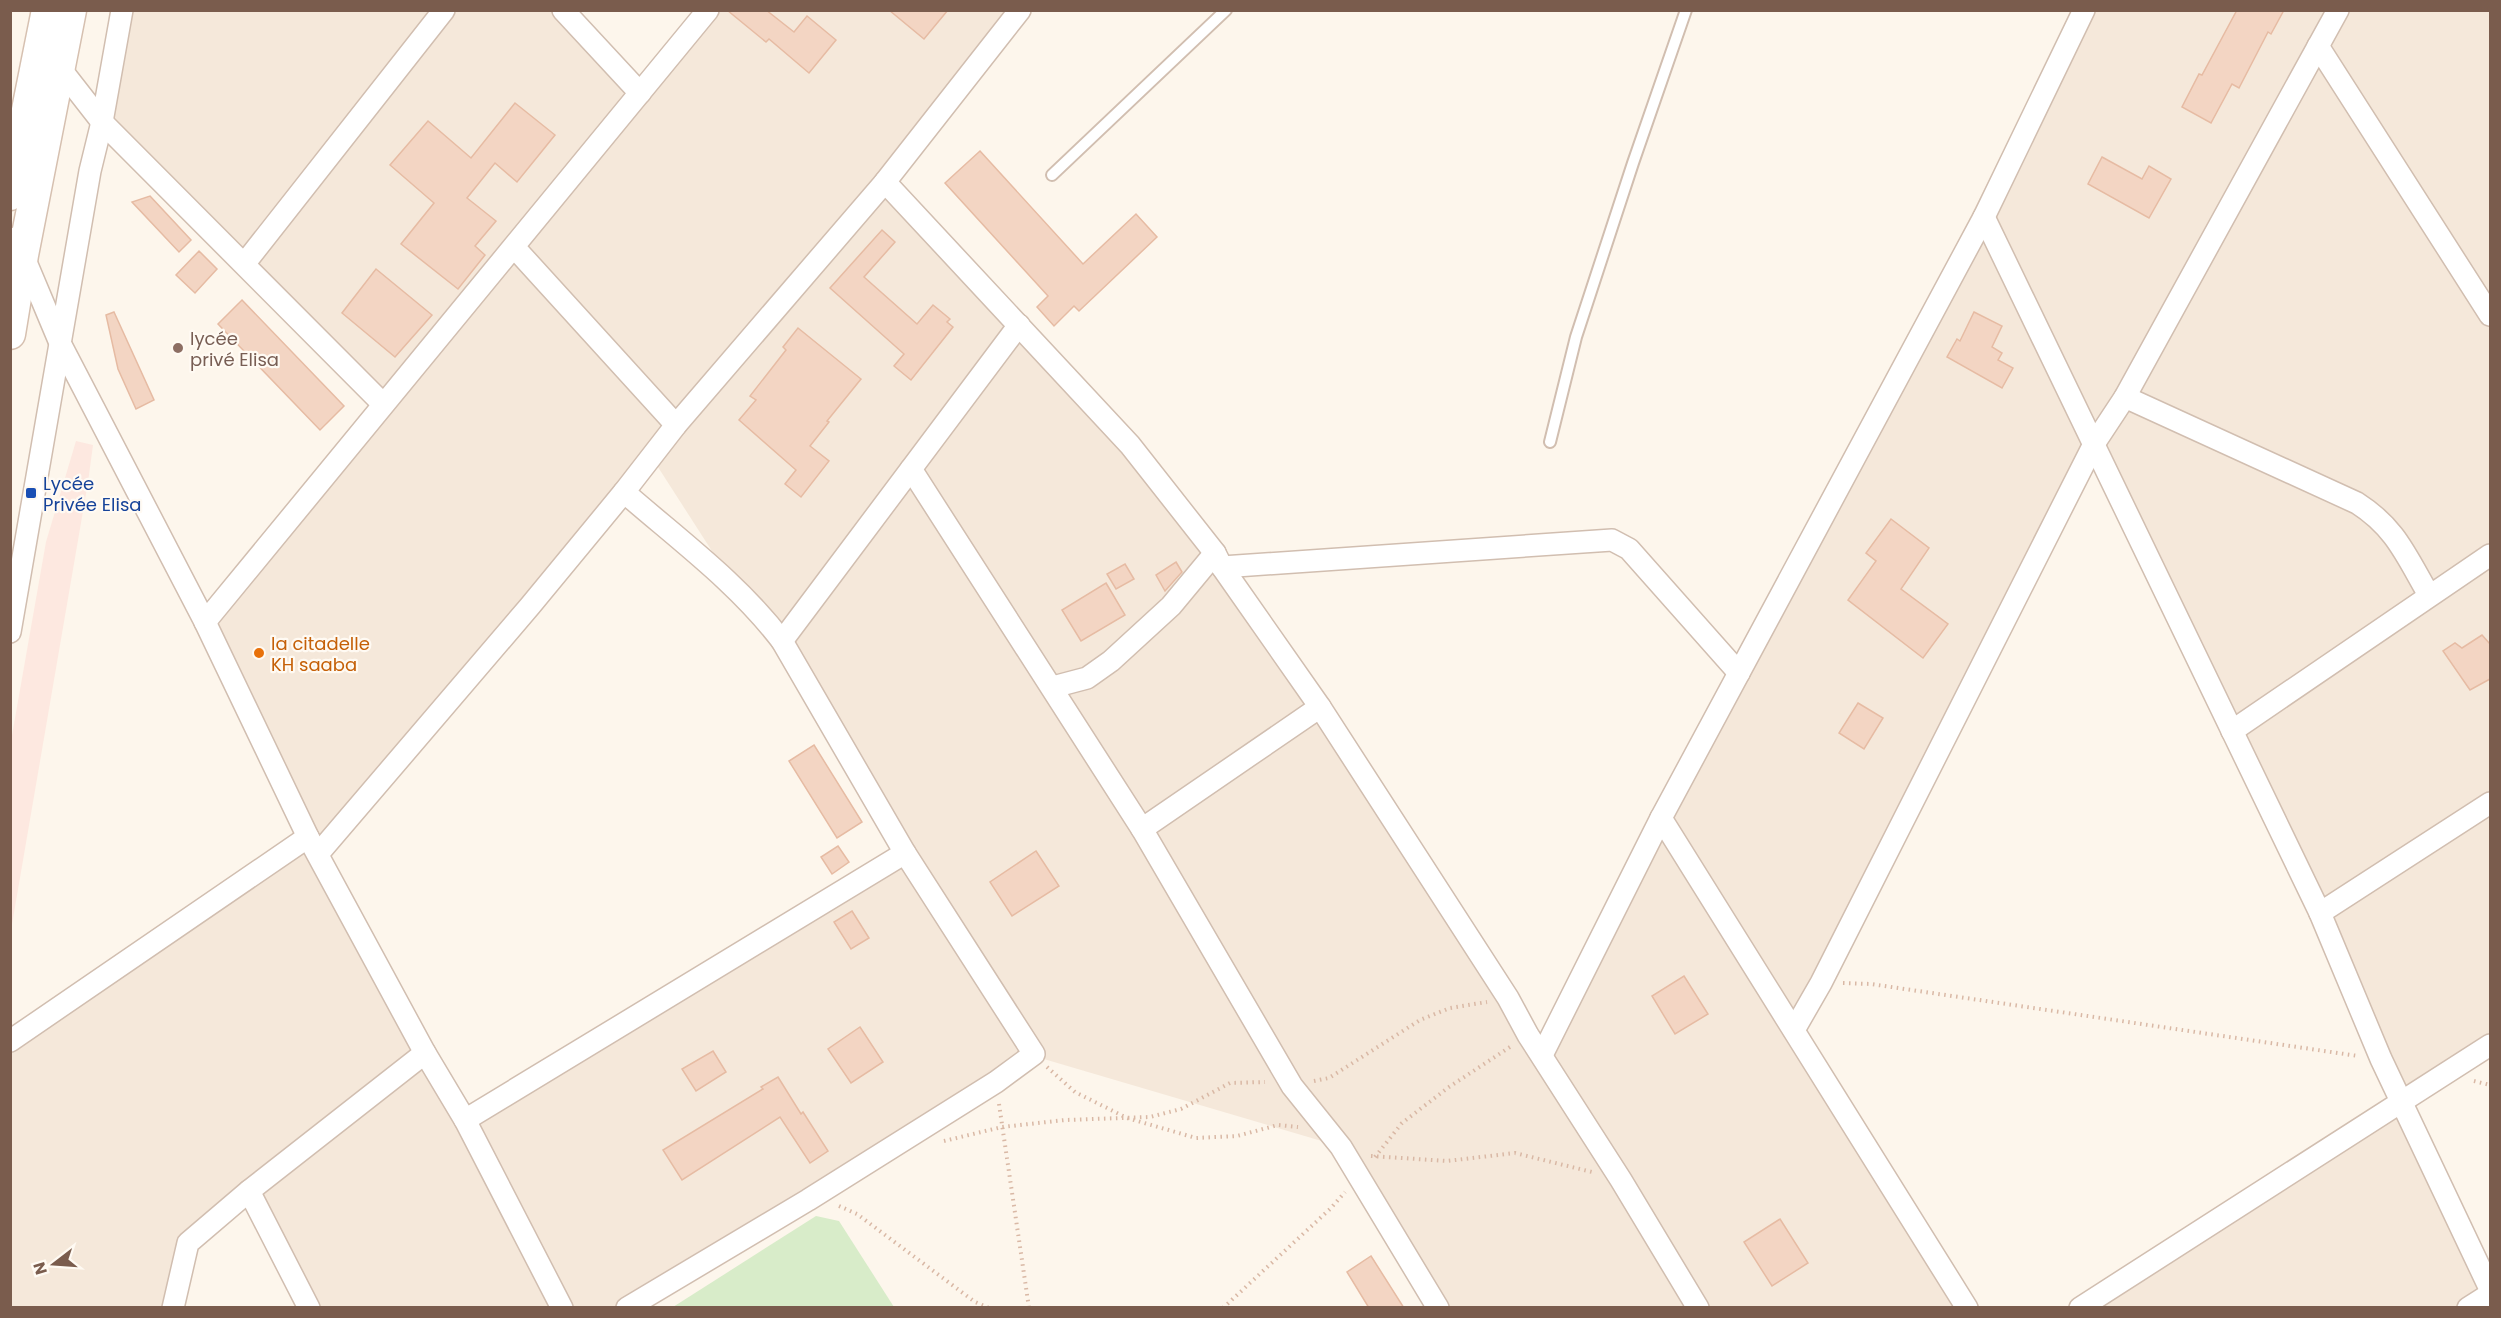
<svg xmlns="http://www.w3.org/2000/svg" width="2501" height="1318" font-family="Poppins,sans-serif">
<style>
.residential{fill:#f5e8da;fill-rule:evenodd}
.commercial{fill:#fde8e0}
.green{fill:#d8ecc9}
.building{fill:#f3d5c3;stroke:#e6bba3;stroke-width:1.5}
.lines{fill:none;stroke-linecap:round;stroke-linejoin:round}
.lane-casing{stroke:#d1beb0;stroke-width:14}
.street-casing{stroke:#d1beb0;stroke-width:24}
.secondary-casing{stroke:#d6c0b0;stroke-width:33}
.path{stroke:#d9b8a5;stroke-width:4;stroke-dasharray:1.5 4.5;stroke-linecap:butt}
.lane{stroke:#fff;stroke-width:10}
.street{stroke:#fff;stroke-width:21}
.secondary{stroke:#fff;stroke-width:30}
.education-dot{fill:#8d6e63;stroke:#fffaf3;stroke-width:2}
.transit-dot{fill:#1a4fb4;stroke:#fffaf3;stroke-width:2}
.food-dot{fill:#e8710a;stroke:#fffaf3;stroke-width:2}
.labels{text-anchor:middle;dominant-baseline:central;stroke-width:4.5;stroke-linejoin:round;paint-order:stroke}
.education-label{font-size:18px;fill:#785e54;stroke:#fffaf3;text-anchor:start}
.transit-label{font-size:18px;fill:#164399;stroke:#fffaf3;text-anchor:start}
.food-label{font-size:18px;fill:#c56008;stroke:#fffaf3;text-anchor:start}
</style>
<rect width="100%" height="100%" fill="#fdf6ec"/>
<path class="residential" d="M126 11H561L643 96 713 11H1021L885 178 1135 438 1543 1056 2075 11H2490V1051L2408 1104 2490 1279V1307H2088L2408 1104 2096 447 1797 1033 1968 1307H1443L1342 1147 1037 1057 637 1307H311L252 1192 184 1242 172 1307 11 1308V1053L320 843 209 625 385 410 98 121ZM656 464 906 853 468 1132 327 856Z"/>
<polygon class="commercial" points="76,441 93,445 88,482 11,930 11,741 46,542"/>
<polygon class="green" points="816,1216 839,1221 894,1307 673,1307"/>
<g class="building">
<polygon points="727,10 766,10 794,32 807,16 836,40 809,73 769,39 766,42"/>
<polygon points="889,10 948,10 924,39"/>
<polygon points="2237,10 2284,10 2271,34 2268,32 2239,88 2232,84 2211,123 2182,107 2199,74 2202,75"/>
<polygon points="515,103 555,135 517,182 495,163 467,198 496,221 475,246 485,255 458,289 401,244 434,203 390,165 428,121 471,158"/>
<polygon points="980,151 1083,264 1136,214 1157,237 1079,311 1074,306 1054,326 1037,307 1048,296 945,183"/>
<polygon points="2102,157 2142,179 2149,166 2171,179 2149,218 2088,184"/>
<polygon points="150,196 191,240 179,252 132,202"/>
<polygon points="882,230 895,242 864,277 917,324 933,305 950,319 947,322 953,327 911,380 894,366 904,354 830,288"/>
<polygon points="199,251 217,269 195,293 176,275"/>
<polygon points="376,269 432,315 395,357 342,313"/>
<polygon points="242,300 344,406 320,430 218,324"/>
<polygon points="114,312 154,400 136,409 118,369 106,315"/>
<polygon points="1974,312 2002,326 1992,347 2002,353 1998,360 2013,368 2002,388 1947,357 1957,339 1960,341"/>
<polygon points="798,328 861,379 827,421 829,422 810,446 829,461 801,497 785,484 796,470 739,420 756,400 750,396 786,350 783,347"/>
<polygon points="1891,519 1929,548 1901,589 1948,624 1923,658 1848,600 1876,561 1866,553"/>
<polygon points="1176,562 1182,572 1165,591 1156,575"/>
<polygon points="1125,564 1134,579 1116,589 1107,574"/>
<polygon points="1106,583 1125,615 1081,641 1062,610"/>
<polygon points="2482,635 2490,644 2490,679 2470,690 2443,651 2455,643 2462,648"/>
<polygon points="1858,703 1883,718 1864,749 1839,733"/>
<polygon points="814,745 862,822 837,838 789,761"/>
<polygon points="838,846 849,862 832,874 821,857"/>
<polygon points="1036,851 1059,886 1012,916 990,882"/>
<polygon points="852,911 869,938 851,949 834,922"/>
<polygon points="1684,976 1708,1014 1675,1034 1652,996"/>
<polygon points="860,1027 883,1062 851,1083 828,1049"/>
<polygon points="713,1051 726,1072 696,1091 682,1069"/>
<polygon points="778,1077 801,1114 803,1112 828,1151 810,1163 780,1117 682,1180 663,1150 763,1089 761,1087"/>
<polygon points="1780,1219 1808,1263 1772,1286 1744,1242"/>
<polygon points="1371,1256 1404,1308 1369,1308 1347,1272"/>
</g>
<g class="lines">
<g class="lane-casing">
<g id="lane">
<polyline points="1052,175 1226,10"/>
<polyline points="1550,442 1576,337 1633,163 1686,10"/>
</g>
</g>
<g class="street-casing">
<g id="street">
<polyline points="563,10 640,93"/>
<polyline points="2318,46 2490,315"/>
<polyline points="59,67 102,122 383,404"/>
<polyline points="885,182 1130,445 1215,553 1222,567 1320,707 1508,998 1528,1035 1621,1180 1698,1308"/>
<polyline points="1984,217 2320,913 2381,1059 2490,1289"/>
<polyline points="10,238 23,255 60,343 205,622 308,837 425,1053 465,1120 562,1308"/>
<polyline points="514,247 676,425"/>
<polyline points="245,263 444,10"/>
<path d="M2125 397 2357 503C2396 528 2406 556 2429 595"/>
<polyline points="911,469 1142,829 1292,1086 1341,1147 1438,1308"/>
<path d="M624 492C679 540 738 583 782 641L905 853 1034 1054 996 1082 808 1200 627 1308"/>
<polyline points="1222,567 1612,540 1629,549 1739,673"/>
<polyline points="205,622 708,10"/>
<polyline points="10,632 90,171 102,122 122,10"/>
<polyline points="782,641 1019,325"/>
<polyline points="1053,687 1087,678 1111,661 1171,606 1215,553"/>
<polyline points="2232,731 2490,555"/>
<polyline points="1661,818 1967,1308"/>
<polyline points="1142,829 1320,707"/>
<polyline points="318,854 530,606 624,492 676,425 885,182 1020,10"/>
<polyline points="2320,913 2490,803"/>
<polyline points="1794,1030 1821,983 2094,444 2125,397 2338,10"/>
<polyline points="10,1041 308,837"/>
<polyline points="1542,1055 1661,818 1984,217 2084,10"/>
<polyline points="465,1120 905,853"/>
<polyline points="249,1191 309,1308"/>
<polyline points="173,1308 188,1243 249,1191 425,1053"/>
<polyline points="2080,1308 2490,1045"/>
<polyline points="2468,1308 2490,1294"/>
</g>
</g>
<g class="secondary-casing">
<g id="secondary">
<polyline points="10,195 47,10"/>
<polyline points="10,334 23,255 71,10"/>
</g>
</g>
<g class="path">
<polyline points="1843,983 1871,984 2358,1056"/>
<polyline points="1047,1067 1075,1092 1127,1118 1196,1138 1237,1136 1278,1125 1298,1127"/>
<polyline points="1314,1081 1329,1078 1420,1020 1450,1008 1487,1002"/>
<polyline points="2474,1081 2490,1085"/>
<polyline points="999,1104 1029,1308"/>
<polyline points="944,1141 1002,1127 1065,1120 1150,1117 1181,1109 1230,1083 1265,1082"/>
<polyline points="1371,1156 1447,1161 1515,1153 1592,1172"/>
<polyline points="1375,1157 1402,1123 1449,1087 1510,1047"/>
<polyline points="839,1206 857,1214 975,1302 989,1308"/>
<polyline points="1223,1308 1330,1209 1345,1192"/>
</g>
<use href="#lane" class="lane"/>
<use href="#street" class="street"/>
<use href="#secondary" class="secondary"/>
</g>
<circle class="education-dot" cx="178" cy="348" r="6"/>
<rect class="transit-dot" x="25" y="487" width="12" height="12" rx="3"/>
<circle class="food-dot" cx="259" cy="653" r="6"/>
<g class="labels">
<g class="education-label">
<text x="190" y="338">lycée<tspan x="190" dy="21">privé Elisa</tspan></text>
</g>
<g class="transit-label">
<text x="43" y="483">Lycée<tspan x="43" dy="21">Privée Elisa</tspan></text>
</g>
<g class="food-label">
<text x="271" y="643">la citadelle<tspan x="271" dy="21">KH saaba</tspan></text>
</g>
</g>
<rect width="2501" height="1318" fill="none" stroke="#7a5c4d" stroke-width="24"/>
<g transform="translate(54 1264) rotate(253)" stroke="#fffaf3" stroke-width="4.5" paint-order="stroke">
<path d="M0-4.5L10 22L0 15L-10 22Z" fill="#7a5c4d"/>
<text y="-9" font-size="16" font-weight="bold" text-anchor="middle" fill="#7a5c4d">N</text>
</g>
</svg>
